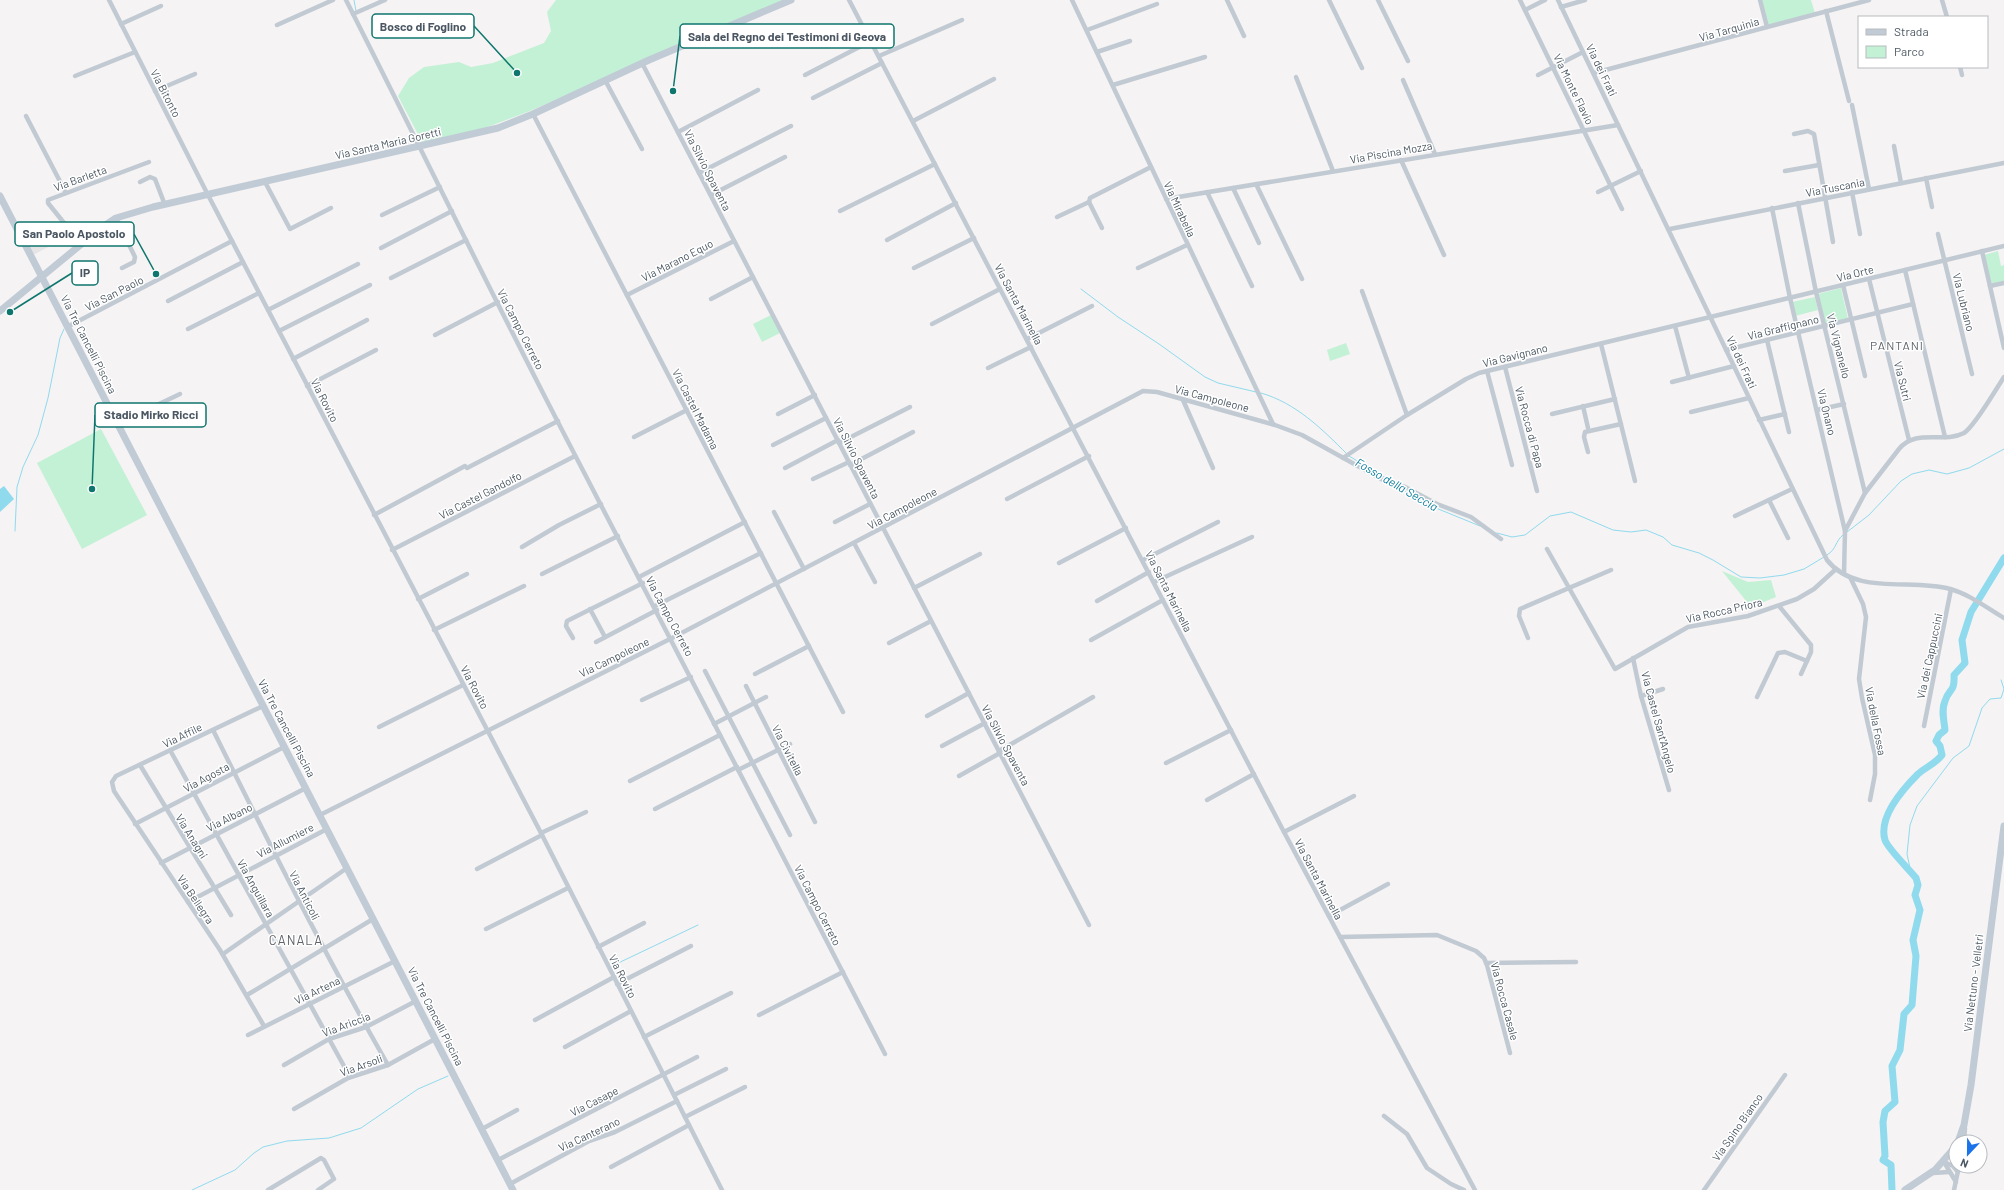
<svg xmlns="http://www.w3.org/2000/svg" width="2004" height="1190" font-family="Barlow,sans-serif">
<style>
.education{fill:#e6e4e5}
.green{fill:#c3f1d5}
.water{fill:#90daee}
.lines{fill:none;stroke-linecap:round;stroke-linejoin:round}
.stream{stroke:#90daee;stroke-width:1}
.river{stroke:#90daee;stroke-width:7}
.street{stroke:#c1cad2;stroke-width:4.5}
.secondary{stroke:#c1cbd6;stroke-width:7}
.labels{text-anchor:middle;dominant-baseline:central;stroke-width:3;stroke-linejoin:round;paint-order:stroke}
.street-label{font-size:11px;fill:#4a5661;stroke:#fff}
.neighbourhood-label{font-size:12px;letter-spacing:1px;fill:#5f6368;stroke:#fff}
.water-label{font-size:12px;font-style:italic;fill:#0c7c9b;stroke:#fff}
.quarter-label{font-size:13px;letter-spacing:1px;fill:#5f6368;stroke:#fff}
.leader{fill:none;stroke:#0f766e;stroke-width:1.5}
.callout-dot{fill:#0f766e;stroke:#fff;stroke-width:1.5}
.callout{fill:#fff;stroke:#0f766e;stroke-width:1.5}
.callout-label{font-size:12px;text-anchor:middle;font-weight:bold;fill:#4a5661}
</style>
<rect width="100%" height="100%" fill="#f5f3f3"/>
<polygon class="education" points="39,226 50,246 33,255 24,238"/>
<g class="green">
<polygon points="556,0 783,0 530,111 477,131 422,142 398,96 409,78 424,67 459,62 471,67 493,63 544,43 551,31 547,12"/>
<polygon points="1761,0 1811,0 1815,13 1768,26"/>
<polygon points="1998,251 2001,266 2004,265 2004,282 1992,285 1984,255"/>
<polygon points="1841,288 1848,319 1825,324 1818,294"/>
<polygon points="1815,297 1818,310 1795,316 1792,302"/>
<polygon points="771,315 780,333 762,342 753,324"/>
<polygon points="1346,343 1350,354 1330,361 1327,350"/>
<polygon points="101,429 147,515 82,549 37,463"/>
<polygon points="1722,571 1748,582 1771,580 1776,597 1751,607"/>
</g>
<polygon class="water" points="4,486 14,499 0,512 0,489"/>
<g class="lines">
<g class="stream">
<polyline points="354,0 356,11"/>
<polyline points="1081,289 1118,317 1159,344 1205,377 1218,383 1256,392"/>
<path d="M1261 393C1296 403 1322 429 1347 454"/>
<polyline points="1349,456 1386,478"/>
<polyline points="1398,487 1431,506 1480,526"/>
<polyline points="15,531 17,487 23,467 38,435 48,398 60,338 64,329"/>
<polyline points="1847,532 1869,515 1901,481 1912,474 1929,470 1947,474 1969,468 2004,449"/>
<polyline points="1497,533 1512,537 1525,535 1550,516 1571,512 1613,530 1631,532 1646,530 1663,537 1672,545 1699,553 1713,560 1741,577 1760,578 1784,575 1804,569 1824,557"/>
<path d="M1827 555C1837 549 1835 541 1843 535"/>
<polyline points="2001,680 2004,689"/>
<polyline points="1908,869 1910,868 1907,854 1910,825 1917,806 1953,758 1969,746 1982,708 1990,699 2001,698 2004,689"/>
<polyline points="612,966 698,925"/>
<polyline points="192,1190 235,1170 254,1153 263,1147 287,1141 329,1138 361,1128 418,1089 448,1076"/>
</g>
<path class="river" d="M1892 1190 1891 1165 1883 1160 1885 1156 1883 1122 1885 1111 1895 1102 1892 1066 1900 1050 1904 1014 1912 1005 1916 956 1913 940 1920 910 1915 895 1918 885 1916 878C1909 869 1888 849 1885 840 1878 817 1904 788 1918 774 1927 766 1934 765 1942 755L1940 746 1936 741 1939 735 1945 730C1944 720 1941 710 1945 701 1949 688 1955 693 1954 675L1965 663 1962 640 1971 612 2004 558"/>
<g class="street">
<polyline points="109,0 208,195 541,833 722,1190"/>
<path d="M346 0C423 152 497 306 576 457 680 656 782 855 885 1054"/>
<polyline points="849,0 1284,832 1475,1190"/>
<polyline points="1072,0 1273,424"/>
<polyline points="1227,0 1244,36"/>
<polyline points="1329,0 1362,68"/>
<polyline points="1378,0 1408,61"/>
<polyline points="1520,0 1622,209"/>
<path d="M1558 0 1827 560C1855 596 1912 578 1950 589 1969 594 1987 608 2004 618"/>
<polyline points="1760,0 1767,27"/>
<polyline points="1942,0 1947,17"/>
<polyline points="1561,7 1585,0"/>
<polyline points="1525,10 1545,0"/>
<polyline points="1826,11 1849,101"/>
<polyline points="353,14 385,0"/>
<polyline points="121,24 161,6"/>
<polyline points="277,25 333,0"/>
<polyline points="1087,30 1157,4"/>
<polyline points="1097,52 1130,41"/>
<polyline points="879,56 962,20"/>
<polyline points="642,63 1089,925"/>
<polyline points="1960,67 1962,75"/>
<polyline points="1594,73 1869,0"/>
<polyline points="805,75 871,41"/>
<polyline points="1538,75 1583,52"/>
<polyline points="75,76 135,52"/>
<polyline points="1296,77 1333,171"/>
<polyline points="605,80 642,149"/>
<polyline points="1403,80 1435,154"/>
<polyline points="1113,85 1205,57"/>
<polyline points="155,91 195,74"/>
<polyline points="813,98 882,63"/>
<polyline points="1852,105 1869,189"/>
<polyline points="533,114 843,712"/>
<polyline points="26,116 66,193"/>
<polyline points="913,121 994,79"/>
<polyline points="678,132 758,90"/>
<polyline points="1794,134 1808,131 1814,134 1833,242"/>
<polyline points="1894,146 1901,183"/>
<polyline points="1401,160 1444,255"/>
<polyline points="1785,171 1819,165"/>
<polyline points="699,173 791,126"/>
<polyline points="1926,178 1932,207"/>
<polyline points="140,182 150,177 155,179 165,205"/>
<polyline points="265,182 290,229 331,208"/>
<polyline points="1256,184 1302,279"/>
<polyline points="1233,188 1259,243"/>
<polyline points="1207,192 1252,286"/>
<polyline points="1598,192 1641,171"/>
<polyline points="1852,192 1860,234"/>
<polyline points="711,195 785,157"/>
<polyline points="1166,199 1618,125"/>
<polyline points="1089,202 1102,228"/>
<polyline points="1798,203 1816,292 1865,493"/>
<polyline points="1772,208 1790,298 1845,531"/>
<polyline points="840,211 935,164"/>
<polyline points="382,215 440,187"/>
<polyline points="1057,217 1089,202 1090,198 1151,167"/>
<polyline points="116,218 135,257 134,262 122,268"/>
<polyline points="1670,229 2004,163"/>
<polyline points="1938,234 1972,374"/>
<polyline points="887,240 956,203"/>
<polyline points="81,244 48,203 48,200 149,162"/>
<polyline points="381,248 452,211"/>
<polyline points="1982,251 2004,348"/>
<polyline points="914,268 974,238"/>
<polyline points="1138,268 1187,245"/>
<polyline points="1905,270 1945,437"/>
<polyline points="391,278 466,240"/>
<polyline points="1869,279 1909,440"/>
<polyline points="1843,285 1865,376"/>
<polyline points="1990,286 2004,283"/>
<polyline points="1362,291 1407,415"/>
<polyline points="627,295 734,241"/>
<polyline points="711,299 753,277"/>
<polyline points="168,301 243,262"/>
<polyline points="268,310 358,264"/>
<polyline points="932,324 1000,289"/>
<polyline points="1675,326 1689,378"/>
<polyline points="67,327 232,241"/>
<polyline points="188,329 259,293"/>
<polyline points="279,331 370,285"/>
<polyline points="435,335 498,302"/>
<polyline points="1027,339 1092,306"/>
<polyline points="1767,340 1789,432"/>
<polyline points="1601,344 1635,481"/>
<polyline points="1726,350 1913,304"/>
<polyline points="293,359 367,320"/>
<polyline points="1505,367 1537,491"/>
<polyline points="988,368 1031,347"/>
<polyline points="1487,371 1512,465"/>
<polyline points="1672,382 1734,366"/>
<polyline points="307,386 376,350"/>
<polyline points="1183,400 1213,468"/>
<polyline points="1583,406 1588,428"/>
<polyline points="1817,410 1844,404"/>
<polyline points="1691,412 1749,398"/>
<polyline points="778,414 815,395"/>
<polyline points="1552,414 1615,399"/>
<polyline points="1759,420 1785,414"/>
<polyline points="117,424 180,394"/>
<polyline points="634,437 687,410"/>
<polyline points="839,443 910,407"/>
<polyline points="773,445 826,418"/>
<polyline points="1588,452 1584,437 1585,432 1621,424"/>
<polyline points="1343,458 1407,415 1466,379 1479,373 2004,246"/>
<polyline points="850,465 913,432"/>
<polyline points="467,468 558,421"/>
<polyline points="785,468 838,440"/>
<polyline points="813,479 849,462"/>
<polyline points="1007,499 1089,456"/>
<polyline points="1769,500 1788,538"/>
<polyline points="774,512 804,569"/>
<polyline points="374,515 465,466"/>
<polyline points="1735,516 1792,489"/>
<polyline points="835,522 870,504"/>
<polyline points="854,543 875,582"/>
<polyline points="522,547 559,525 601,504"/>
<polyline points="1547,549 1615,669 1688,627 1748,616 1797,599 1814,589 1836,569"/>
<polyline points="392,550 575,456"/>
<polyline points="1143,560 1218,522"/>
<polyline points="1059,563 1126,528"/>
<polyline points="542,574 618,536"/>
<path d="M1844 574 1845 531 1865 493 1899 449C1916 428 1943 444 1964 433 1975 426 1996 389 2004 377"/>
<polyline points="639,577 745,522"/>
<polyline points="1850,577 1863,604 1866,617 1859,679 1862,698 1875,755 1875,774 1870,800"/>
<polyline points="1154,582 1252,537"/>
<polyline points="914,588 980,554"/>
<polyline points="418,599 467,574"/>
<polyline points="1097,601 1149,572"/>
<polyline points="655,606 761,553"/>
<polyline points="1779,606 1811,645 1811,652 1801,674"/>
<polyline points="590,609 605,637"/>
<polyline points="434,630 524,586"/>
<polyline points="573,638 566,626 567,621 643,583"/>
<polyline points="1528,638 1519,616 1520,609 1611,570"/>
<polyline points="1091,640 1163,600"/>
<polyline points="596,642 657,610"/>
<polyline points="889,643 931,621"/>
<polyline points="1633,658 1641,696 1669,790"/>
<polyline points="705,671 790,835"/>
<polyline points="755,674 809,646"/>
<polyline points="746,686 815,822"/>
<polyline points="1641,696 1663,689"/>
<polyline points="1757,697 1778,653 1785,652 1807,661"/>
<polyline points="642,700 691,677"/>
<polyline points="263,706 116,776 112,782 114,791 220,950 264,1026"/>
<polyline points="927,716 969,693"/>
<polyline points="714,724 766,697"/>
<polyline points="1924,726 1951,589"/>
<polyline points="379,727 463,685"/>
<path d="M213 730C269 843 325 955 388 1065"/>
<polyline points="942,746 985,723"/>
<polyline points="170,750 350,1077"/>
<polyline points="999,751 1093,697"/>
<polyline points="1166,763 1231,730"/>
<polyline points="140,765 231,915"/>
<polyline points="738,770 790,744"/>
<polyline points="959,776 1000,753"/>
<polyline points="630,781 720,735"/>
<polyline points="1207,800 1254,774"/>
<polyline points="655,809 737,767"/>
<polyline points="320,815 672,638 1143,391 1157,392 1275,425 1302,435 1383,480 1405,487 1437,504 1471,517 1501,539"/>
<polyline points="135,824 284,747"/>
<polyline points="1284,832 1354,796"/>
<polyline points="541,833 586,812"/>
<polyline points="161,863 306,788"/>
<polyline points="477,869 542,835"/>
<polyline points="188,902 327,829"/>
<polyline points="1329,916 1388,884"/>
<polyline points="486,929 568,888"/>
<polyline points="1340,937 1437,935 1476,951 1484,958 1487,965 1510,1053"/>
<polyline points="598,947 644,923"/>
<polyline points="223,954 347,868"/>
<polyline points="1486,963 1576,962"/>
<polyline points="617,984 691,946"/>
<polyline points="247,995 373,919"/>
<polyline points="759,1015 843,972"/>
<polyline points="535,1020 614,977"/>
<polyline points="248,1035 395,961"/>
<polyline points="644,1037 731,993"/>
<polyline points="565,1047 631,1011"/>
<polyline points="284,1065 329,1039 366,1027 416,1001"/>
<polyline points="674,1095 726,1069"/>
<polyline points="294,1109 348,1078 388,1065 435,1039"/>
<polyline points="1384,1116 1407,1134 1427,1168 1451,1184 1464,1190"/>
<polyline points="685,1117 745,1087"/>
<polyline points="482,1129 517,1110"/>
<polyline points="1964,1142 1965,1128"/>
<polyline points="498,1160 697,1057"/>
<polyline points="1944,1162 1956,1182"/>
<polyline points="1944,1162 1953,1166 1958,1172"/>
<polyline points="611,1167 689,1125"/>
<polyline points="1933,1173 1949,1172"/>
<polyline points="510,1184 589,1141 615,1132 677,1101"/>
<polyline points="268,1190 321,1158 324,1160 334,1179 318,1190"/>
<polyline points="1704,1190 1785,1075"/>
<polyline points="1954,1190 1959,1166"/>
</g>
<g class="secondary">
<polyline points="0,196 513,1190"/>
<polyline points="0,311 101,228 116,218 153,207 498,128 533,114 649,60 791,0"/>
<polyline points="1958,1142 1964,1125 1971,1085 2004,826"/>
<polyline points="1905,1190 1935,1170 1956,1146"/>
</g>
</g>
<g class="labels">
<g class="street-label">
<text transform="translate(1729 29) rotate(-16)">Via Tarquinia</text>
<text transform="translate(1602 70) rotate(64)">Via dei Frati</text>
<text transform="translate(1574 89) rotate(64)">Via Monte Flavio</text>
<text transform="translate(166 93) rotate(63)">Via Bitonto</text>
<text transform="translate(388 143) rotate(-13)">Via Santa Maria Goretti</text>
<text transform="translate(1391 152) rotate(-10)">Via Piscina Mozza</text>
<text transform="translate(708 170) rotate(63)">Via Silvio Spaventa</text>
<text transform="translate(80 178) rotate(-20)">Via Barletta</text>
<text transform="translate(1835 187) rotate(-11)">Via Tuscania</text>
<text transform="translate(1180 209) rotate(65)">Via Mirabella</text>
<text transform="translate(677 260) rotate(-27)">Via Marano Equo</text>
<text transform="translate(1855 273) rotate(-14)">Via Orte</text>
<text transform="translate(114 293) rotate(-27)">Via San Paolo</text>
<text transform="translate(1964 302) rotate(76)">Via Lubriano</text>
<text transform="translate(1019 304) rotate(62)">Via Santa Marinella</text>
<text transform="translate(1783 327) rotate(-14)">Via Graffignano</text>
<text transform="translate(521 329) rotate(63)">Via Campo Cerreto</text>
<text transform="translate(89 344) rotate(63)">Via Tre Cancelli Piscina</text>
<text transform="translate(1839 346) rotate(76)">Via Vignanello</text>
<text transform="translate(1515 355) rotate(-14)">Via Gavignano</text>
<text transform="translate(1742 362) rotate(65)">Via dei Frati</text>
<text transform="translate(1903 381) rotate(76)">Via Sutri</text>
<text transform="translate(1212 398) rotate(15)">Via Campoleone</text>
<text transform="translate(325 400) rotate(63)">Via Rovito</text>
<text transform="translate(696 409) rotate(63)">Via Castel Madama</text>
<text transform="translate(1827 412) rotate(76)">Via Onano</text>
<text transform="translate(1530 427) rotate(75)">Via Rocca di Papa</text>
<text transform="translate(857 458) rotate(63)">Via Silvio Spaventa</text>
<text transform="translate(480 495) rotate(-27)">Via Castel Gandolfo</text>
<text transform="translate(902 508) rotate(-28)">Via Campoleone</text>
<text transform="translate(1169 591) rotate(63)">Via Santa Marinella</text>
<text transform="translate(1724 610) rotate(-13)">Via Rocca Priora</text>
<text transform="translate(670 616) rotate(62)">Via Campo Cerreto</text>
<text transform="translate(1929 656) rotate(-78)">Via dei Cappuccini</text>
<text transform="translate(614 657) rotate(-26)">Via Campoleone</text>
<text transform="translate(475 687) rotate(62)">Via Rovito</text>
<text transform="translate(1876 721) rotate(79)">Via della Fossa</text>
<text transform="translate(1659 722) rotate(75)">Via Castel Sant'Angelo</text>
<text transform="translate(287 728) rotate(62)">Via Tre Cancelli Piscina</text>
<text transform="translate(182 735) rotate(-26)">Via Affile</text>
<text transform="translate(1006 745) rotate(62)">Via Silvio Spaventa</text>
<text transform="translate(788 750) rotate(63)">Via Civitella</text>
<text transform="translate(206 777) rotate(-28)">Via Agosta</text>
<text transform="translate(229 817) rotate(-27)">Via Albano</text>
<text transform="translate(192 836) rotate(58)">Via Anagni</text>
<text transform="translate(285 840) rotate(-27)">Via Allumiere</text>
<text transform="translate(1319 879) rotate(62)">Via Santa Marinella</text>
<text transform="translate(256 888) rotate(61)">Via Anguillara</text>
<text transform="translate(305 895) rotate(63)">Via Anticoli</text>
<text transform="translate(196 899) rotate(56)">Via Bellegra</text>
<text transform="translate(818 905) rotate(63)">Via Campo Cerreto</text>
<text transform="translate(623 976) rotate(63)">Via Rovito</text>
<text transform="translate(1973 983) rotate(-83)">Via Nettuno - Velletri</text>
<text transform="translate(317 990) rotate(-26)">Via Artena</text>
<text transform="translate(1505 1001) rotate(75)">Via Rocca Casale</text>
<text transform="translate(436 1016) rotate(63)">Via Tre Cancelli Piscina</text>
<text transform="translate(346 1024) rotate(-21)">Via Ariccia</text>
<text transform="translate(361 1065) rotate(-20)">Via Arsoli</text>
<text transform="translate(594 1101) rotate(-27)">Via Casape</text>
<text transform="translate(1737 1127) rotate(-55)">Via Spino Bianco</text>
<text transform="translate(589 1134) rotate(-25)">Via Canterano</text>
</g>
<g class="neighbourhood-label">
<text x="1897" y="345">PANTANI</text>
</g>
<g class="water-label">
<text transform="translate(1397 484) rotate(30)">Fosso della Seccia</text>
</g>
<g class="quarter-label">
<text x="296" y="940">CANALA</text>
</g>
</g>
<path class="leader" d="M517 73L474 26M673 91L680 36M156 274L134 234M10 312L72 273M92 489L95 415"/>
<g class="callout-dot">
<circle cx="517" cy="73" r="4"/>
<circle cx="673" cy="91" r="4"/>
<circle cx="156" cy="274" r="4"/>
<circle cx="10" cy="312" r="4"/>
<circle cx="92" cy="489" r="4"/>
</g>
<g class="callout">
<rect x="372" y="14" width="102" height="24" rx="4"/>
<rect x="680" y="24" width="214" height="24" rx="4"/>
<rect x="15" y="222" width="119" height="24" rx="4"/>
<rect x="72" y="261" width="26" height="24" rx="4"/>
<rect x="95" y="403" width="111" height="24" rx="4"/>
</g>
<g class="callout-label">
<text x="423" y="31">Bosco di Foglino</text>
<text x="787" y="41">Sala del Regno dei Testimoni di Geova</text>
<text x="74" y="238">San Paolo Apostolo</text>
<text x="85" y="277">IP</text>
<text x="151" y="419">Stadio Mirko Ricci</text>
</g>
<rect x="1858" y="16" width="130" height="52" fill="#ffffff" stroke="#b7bbc0"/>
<rect x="1866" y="29" width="20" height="6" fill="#c1cbd6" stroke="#b7bbc0"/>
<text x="1894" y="36" font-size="12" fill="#4a5661">Strada</text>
<rect x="1866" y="46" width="20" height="12" fill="#c3f1d5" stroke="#b7bbc0"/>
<text x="1894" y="56" font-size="12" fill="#4a5661">Parco</text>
<g transform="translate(1968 1154) rotate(202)"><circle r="19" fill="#ffffff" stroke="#b7bbc0"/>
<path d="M0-3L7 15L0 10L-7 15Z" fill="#1a73e8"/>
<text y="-6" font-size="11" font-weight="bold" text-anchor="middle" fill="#4a5661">N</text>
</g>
</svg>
